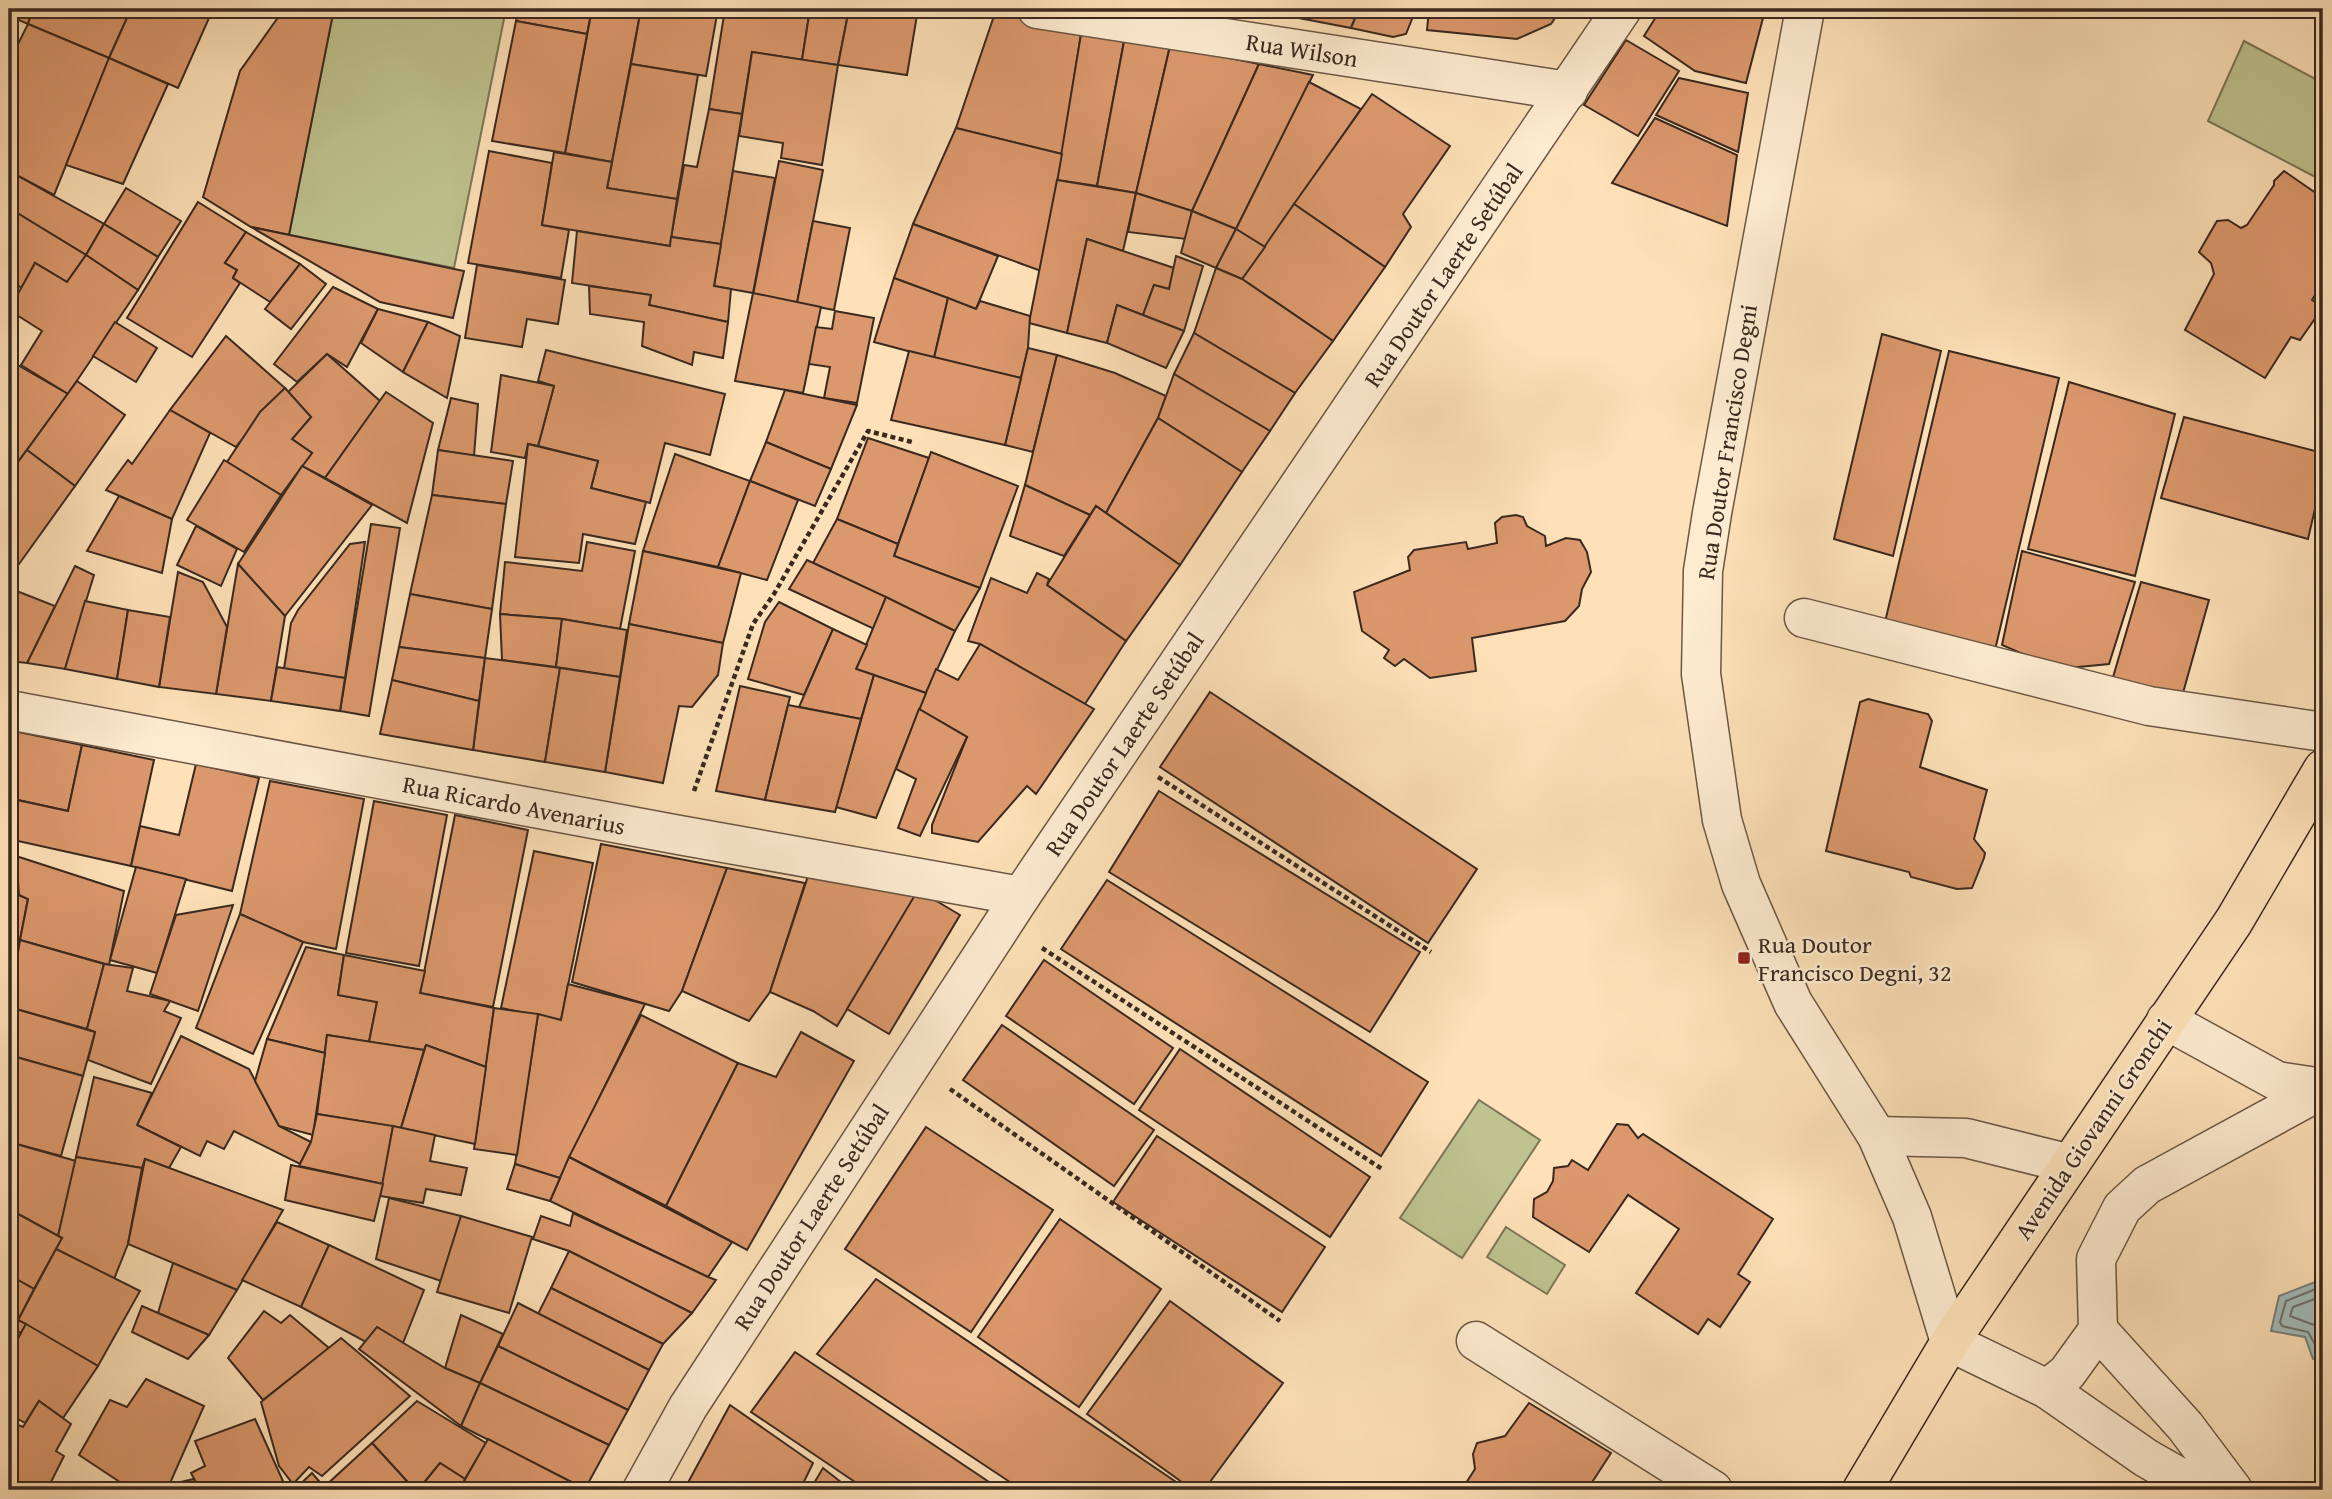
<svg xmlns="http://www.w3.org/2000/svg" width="2332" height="1499" font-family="'Gentium Book Plus',serif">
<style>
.grass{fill:#bfc38f;stroke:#7c7657;stroke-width:2}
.water{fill:#a3bbb9;stroke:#79817b;stroke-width:2}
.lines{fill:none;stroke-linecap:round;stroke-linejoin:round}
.shore{stroke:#6e726c;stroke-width:2}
.building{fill:#db986c;stroke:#3a291f;stroke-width:2}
.minor-casing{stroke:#6b5745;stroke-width:41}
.major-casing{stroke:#3a291f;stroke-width:41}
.path{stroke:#3a291f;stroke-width:4.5;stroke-dasharray:5 3.5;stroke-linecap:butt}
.minor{stroke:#feecd1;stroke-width:38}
.major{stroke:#fee1b8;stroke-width:38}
.poi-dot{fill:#8f2418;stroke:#feecd1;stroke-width:2.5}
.labels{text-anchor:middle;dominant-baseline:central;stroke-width:5;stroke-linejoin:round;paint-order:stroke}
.street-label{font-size:24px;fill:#3a291f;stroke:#feecd1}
.poi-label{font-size:24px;fill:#3a291f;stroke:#feecd1;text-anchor:start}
</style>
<rect width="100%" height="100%" fill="#fee1b8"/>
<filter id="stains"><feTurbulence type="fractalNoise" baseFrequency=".00286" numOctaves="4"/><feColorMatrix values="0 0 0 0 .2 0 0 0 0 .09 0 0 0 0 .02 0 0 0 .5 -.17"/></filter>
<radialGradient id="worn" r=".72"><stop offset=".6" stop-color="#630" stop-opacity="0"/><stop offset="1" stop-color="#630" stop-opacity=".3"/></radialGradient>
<g class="grass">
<polygon points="334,9 506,9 454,268 289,235"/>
<polygon points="2244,41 2323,83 2323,181 2208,121"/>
<polygon points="1479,1100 1540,1140 1462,1258 1400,1218"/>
<polygon points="1506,1227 1565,1265 1547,1294 1487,1257"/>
</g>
<polygon class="water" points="2323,1279 2323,1355 2313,1359 2305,1337 2271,1331 2279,1296"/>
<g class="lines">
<g class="shore">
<polyline points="2323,1286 2286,1301 2280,1322 2282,1326 2308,1332 2317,1348 2323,1349"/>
<polyline points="2323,1296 2293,1307 2290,1316 2314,1325 2323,1340"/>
</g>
</g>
<g class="building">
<polygon points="9,9 33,9 28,24 9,16"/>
<polygon points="33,9 131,9 109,58 28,24"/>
<polygon points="131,9 213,9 178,88 109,58"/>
<polygon points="284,9 334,9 289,235 251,227 203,197 240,71"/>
<polygon points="519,9 592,9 587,34 516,21"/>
<polygon points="592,9 641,9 612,162 565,153"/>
<polygon points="641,9 718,9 706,76 631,64"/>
<polygon points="725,9 810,9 802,60 752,52 742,114 709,109"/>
<polygon points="810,9 849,9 838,65 802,60"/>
<polygon points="849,9 918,9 907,75 838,65"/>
<polygon points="1256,9 1309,9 1304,19"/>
<polygon points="1309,9 1359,9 1351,28 1304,19"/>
<polygon points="1359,9 1416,9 1406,34 1393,37 1351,28"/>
<polygon points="1429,9 1561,9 1551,24 1517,39 1427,30"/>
<polygon points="1661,9 1747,9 1763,18 1746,83 1695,71 1644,36"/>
<polygon points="996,10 1082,28 1062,154 956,128"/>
<polygon points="516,21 587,34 565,153 492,141"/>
<polygon points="28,24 109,58 54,195 9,171 9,62"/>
<polygon points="1082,28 1125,36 1097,186 1057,180"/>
<polygon points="1125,36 1170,46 1136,193 1097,186"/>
<polygon points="1626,40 1679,71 1638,136 1584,105"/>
<polygon points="1170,46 1259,64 1192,211 1136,193"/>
<polygon points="752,52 838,65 822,165 781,158 783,143 739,136"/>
<polygon points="109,58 168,84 123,184 66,165"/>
<polygon points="631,64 698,75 677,199 607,188"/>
<polygon points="1259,64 1313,75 1236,229 1192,211"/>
<polygon points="1679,78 1748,93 1738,152 1656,115"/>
<polygon points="1309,82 1361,109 1265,247 1236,229"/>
<polygon points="1372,94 1450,146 1403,214 1411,227 1385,267 1294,204"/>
<polygon points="709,109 742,114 721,244 671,237 684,165 697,167"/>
<polygon points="1655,118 1737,155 1727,226 1612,183"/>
<polygon points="956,128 1062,154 1041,271 913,224"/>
<polygon points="489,151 552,163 542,225 569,230 561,278 468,263"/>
<polygon points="554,152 612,162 607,188 677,199 670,246 542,225"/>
<polygon points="779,161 823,170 797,303 753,295"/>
<polygon points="9,171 104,224 86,255 9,208"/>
<polygon points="733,171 775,178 753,293 714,286"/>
<polygon points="2284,171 2323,198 2323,283 2312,300 2323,307 2300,340 2291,337 2265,378 2185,330 2214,274 2211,263 2199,252 2217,221 2228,220 2241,228 2247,225 2274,185 2274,181"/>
<polygon points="1057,180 1136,193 1123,251 1087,239 1067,333 1029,323"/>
<polygon points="126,188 181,221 158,257 104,224"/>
<polygon points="1136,193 1192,211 1186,239 1128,232"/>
<polygon points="198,202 246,232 225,263 237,270 233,278 240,283 192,357 127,318"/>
<polygon points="1294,204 1385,267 1333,341 1242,279"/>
<polygon points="9,208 86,255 67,282 35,263 22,288 9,280"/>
<polygon points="1192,211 1236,229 1216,268 1181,253"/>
<polygon points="813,221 850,228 834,310 797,303"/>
<polygon points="104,224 158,257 138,290 86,255"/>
<polygon points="913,224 998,256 976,309 894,278"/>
<polygon points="251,227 464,271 453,318 380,302"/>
<polygon points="1236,229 1265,247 1242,279 1216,268"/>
<polygon points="577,231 670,246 671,237 721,244 714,286 731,289 728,322 649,305 651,295 572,283"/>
<polygon points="246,232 300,264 270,302 233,278 237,270 225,263"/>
<polygon points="1087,239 1174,268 1169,289 1154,285 1143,315 1117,305 1107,343 1067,333"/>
<polygon points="86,255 138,290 68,394 21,365 42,331 9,310 35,263 67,282"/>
<polygon points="1176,256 1203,266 1184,331 1143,315 1154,285 1169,289"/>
<polygon points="300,264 326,284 291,329 265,309"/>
<polygon points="477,265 565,280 558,324 527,319 522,347 465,338"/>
<polygon points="1216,268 1242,279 1333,341 1295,393 1194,333"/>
<polygon points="894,278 948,298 934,358 874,342"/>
<polygon points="589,286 651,295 649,305 728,322 723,358 694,352 692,365 642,346 644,322 590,314"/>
<polygon points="333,287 378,309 347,367 327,354 297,382 274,364"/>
<polygon points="753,293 821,307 803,393 735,381"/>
<polygon points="948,298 976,309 980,301 1030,316 1028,348 1021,378 934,358"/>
<polygon points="1117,305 1184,331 1166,368 1107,343"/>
<polygon points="378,309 428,322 403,372 361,343"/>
<polygon points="835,311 874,318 857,403 824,398 830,367 809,364 816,327 832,329"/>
<polygon points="115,322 157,348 136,382 93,356"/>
<polygon points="428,322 460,336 447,398 403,372"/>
<polygon points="1194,333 1295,393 1270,431 1174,374"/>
<polygon points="1882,334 1941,351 1893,556 1834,539"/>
<polygon points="226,336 285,388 236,447 170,410"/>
<polygon points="1028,348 1057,355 1033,452 1005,445"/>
<polygon points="546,350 725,394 710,455 665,443 650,503 591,488 598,461 538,446 554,386 538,381"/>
<polygon points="909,351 1021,378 1005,445 891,420"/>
<polygon points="1949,351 2059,378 1995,650 1885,622"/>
<polygon points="327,354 380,401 325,478 302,466 312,453 292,439 311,417 288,392"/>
<polygon points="1057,355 1115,373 1166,396 1158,418 1106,513 1096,506 1090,515 1025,485"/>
<polygon points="9,360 68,394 9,474"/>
<polygon points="1174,374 1270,431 1242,472 1158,418"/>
<polygon points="501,375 554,386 538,446 528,444 525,458 491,452"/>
<polygon points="77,381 125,415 75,486 27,450"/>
<polygon points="2069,382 2175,414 2135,576 2028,549"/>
<polygon points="285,388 311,417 292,439 312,453 281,495 227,462 260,412"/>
<polygon points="785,390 857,405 831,469 766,442"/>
<polygon points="386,392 433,423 407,523 325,478"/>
<polygon points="451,398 478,404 474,456 438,450"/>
<polygon points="170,410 210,433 172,519 106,490 128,460 132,464"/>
<polygon points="2184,417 2323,453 2323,474 2308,539 2161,498"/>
<polygon points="1158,418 1242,472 1180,565 1106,513"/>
<polygon points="868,438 929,458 898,544 837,519"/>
<polygon points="766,442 831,469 815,506 750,481"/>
<polygon points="528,444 598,461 591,488 646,502 635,544 583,534 579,563 515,557"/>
<polygon points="27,450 75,486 9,578 9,474"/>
<polygon points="438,450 513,461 506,504 432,495"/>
<polygon points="931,452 1018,486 980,588 894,556"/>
<polygon points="675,454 750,481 718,567 643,551"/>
<polygon points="224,460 281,495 244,552 187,520"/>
<polygon points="302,466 372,505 285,616 238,564"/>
<polygon points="750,481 798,500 767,580 718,567"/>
<polygon points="1025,485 1090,515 1064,556 1010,536"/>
<polygon points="432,495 506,504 492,609 410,594"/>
<polygon points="119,496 172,519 162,573 87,551"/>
<polygon points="1096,506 1180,565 1126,641 1047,585"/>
<polygon points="1516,515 1523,517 1527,526 1545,536 1546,546 1566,538 1580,540 1587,552 1591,572 1582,589 1579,606 1565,621 1472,638 1476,671 1430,678 1404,659 1395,666 1384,658 1389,650 1362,631 1354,592 1410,570 1408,557 1414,550 1466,542 1468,549 1497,543 1495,523 1502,517"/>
<polygon points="837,519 898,544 894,556 980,588 955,631 813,563"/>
<polygon points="371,524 400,528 369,716 340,711"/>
<polygon points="196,526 237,549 221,586 177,565"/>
<polygon points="365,542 345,678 284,669 291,623 298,610 350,544"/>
<polygon points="587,542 635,551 620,629 562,619 500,614 505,562 582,571"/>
<polygon points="643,551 741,573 723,643 629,624"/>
<polygon points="2022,551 2135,582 2109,664 2058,669 2002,645"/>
<polygon points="807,560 886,597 874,629 789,589"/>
<polygon points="238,564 285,616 271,701 216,694"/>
<polygon points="75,566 94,575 65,669 27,663"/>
<polygon points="178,572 203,582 227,627 216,694 159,687"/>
<polygon points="1037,573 1049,579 1047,585 1126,641 1085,704 980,644 968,641 991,578 1027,593"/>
<polygon points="2141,582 2209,600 2181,700 2111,684"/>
<polygon points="9,588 55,606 27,663 9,661"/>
<polygon points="410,594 492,609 485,658 399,647"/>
<polygon points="886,597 955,631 926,693 856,669"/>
<polygon points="85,601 128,610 117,679 65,669"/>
<polygon points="779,602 833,629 804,695 748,679 765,622"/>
<polygon points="128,610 170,617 159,687 117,679"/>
<polygon points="500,614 562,619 556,667 502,660"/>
<polygon points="562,619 627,630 620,677 556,667"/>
<polygon points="629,624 723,643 718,675 692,707 679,706 663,783 605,772"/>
<polygon points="833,629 867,645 856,669 874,675 861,719 799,707"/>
<polygon points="980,644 1094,709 1036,794 1027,786 978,842 932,833 932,825 967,737 919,709 936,669 958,680"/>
<polygon points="399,647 485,658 479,701 392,680"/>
<polygon points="485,658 560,668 545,762 473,750"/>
<polygon points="277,667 345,678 340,711 271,701"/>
<polygon points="560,668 620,677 605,772 545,762"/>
<polygon points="874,675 926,693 876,818 836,807"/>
<polygon points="392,680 479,701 473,750 380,734"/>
<polygon points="740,686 790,697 765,800 716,791"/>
<polygon points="1210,692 1477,869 1428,943 1160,767"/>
<polygon points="1868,699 1928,714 1932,721 1920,767 1987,790 1974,839 1985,853 1984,858 1972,888 1957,889 1911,877 1909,872 1826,851 1860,702"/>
<polygon points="788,705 861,719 835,812 765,800"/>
<polygon points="919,709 967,737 920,836 898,828 916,779 896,769"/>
<polygon points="9,730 82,745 68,811 9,798"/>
<polygon points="82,745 154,760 131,866 9,839 17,800 68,811"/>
<polygon points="196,764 259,778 232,891 131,866 140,826 179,835"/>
<polygon points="270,781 364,799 336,949 303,942 240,914"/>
<polygon points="1159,791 1420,952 1370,1032 1109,872"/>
<polygon points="9,798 17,800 9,838"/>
<polygon points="374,801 447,815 419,966 346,953"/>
<polygon points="455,815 528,830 493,1007 420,993"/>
<polygon points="9,839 16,841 19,895 28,899 20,940 9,938"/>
<polygon points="601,844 727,868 682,991 669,1011 572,982"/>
<polygon points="534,851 593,863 561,1020 501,1008"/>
<polygon points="16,856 124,891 109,965 20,940 28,899 19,895"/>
<polygon points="136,867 186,879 157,973 110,960"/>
<polygon points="727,868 805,883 770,992 749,1021 682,991"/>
<polygon points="810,870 916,896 837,1026 813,1011 770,992"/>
<polygon points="1107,880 1428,1082 1381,1156 1061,949"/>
<polygon points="918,890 960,915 889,1034 847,1009"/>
<polygon points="233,905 198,1011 150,994 176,915"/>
<polygon points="240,914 303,942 253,1054 196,1028"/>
<polygon points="20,940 104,964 87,1029 9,1007"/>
<polygon points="306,947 344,955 338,995 377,1002 369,1042 327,1035 325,1053 267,1039"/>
<polygon points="344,955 425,971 420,993 494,1008 486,1067 426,1045 424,1050 369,1042 377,1002 338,995"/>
<polygon points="1044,960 1173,1048 1134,1104 1006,1016"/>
<polygon points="104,964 133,968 127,991 170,1001 164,1011 181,1018 151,1084 88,1060 95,1032 87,1029"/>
<polygon points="568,984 645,1004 560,1178 515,1164 538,1014 561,1020"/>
<polygon points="9,1007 95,1032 83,1076 9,1055"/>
<polygon points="494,1008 538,1014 517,1155 474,1149"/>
<polygon points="641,1015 738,1063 666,1206 569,1157"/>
<polygon points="1002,1025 1154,1130 1114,1186 963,1080"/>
<polygon points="801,1032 854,1061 747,1250 666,1206 738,1063 776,1077"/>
<polygon points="327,1035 424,1050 401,1128 317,1114"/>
<polygon points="181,1036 249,1069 279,1126 311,1142 300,1164 234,1131 224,1149 207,1141 200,1156 137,1125"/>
<polygon points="267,1039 325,1053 313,1135 279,1126 255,1081"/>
<polygon points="426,1045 486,1067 475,1144 401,1128"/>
<polygon points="1180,1049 1370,1177 1330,1237 1139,1110"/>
<polygon points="9,1055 83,1076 61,1156 9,1142"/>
<polygon points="94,1077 152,1093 137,1125 181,1147 169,1168 145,1159 142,1168 76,1157"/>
<polygon points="317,1114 393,1126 383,1184 299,1166 311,1142"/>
<polygon points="1617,1124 1628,1125 1638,1138 1643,1134 1773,1219 1738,1274 1750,1282 1720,1327 1708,1319 1698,1334 1636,1293 1679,1229 1628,1195 1589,1252 1533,1217 1534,1199 1547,1192 1553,1181 1554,1168 1568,1166 1572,1160 1588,1170"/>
<polygon points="393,1126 435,1135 430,1161 467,1168 461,1195 426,1189 423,1203 380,1196"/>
<polygon points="926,1127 1053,1210 971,1332 845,1249"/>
<polygon points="1157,1136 1325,1247 1282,1312 1113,1202"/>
<polygon points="9,1142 76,1161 58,1236 9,1209"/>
<polygon points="76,1157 142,1168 128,1244 114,1279 56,1249 62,1238 58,1236"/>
<polygon points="569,1157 732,1242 708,1277 550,1201"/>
<polygon points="145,1159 283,1210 237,1290 128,1244"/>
<polygon points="515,1164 560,1178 550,1201 507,1189"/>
<polygon points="291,1165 383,1184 374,1221 285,1200"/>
<polygon points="389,1198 461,1216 441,1281 376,1259"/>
<polygon points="9,1209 62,1238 34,1289 9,1275"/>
<polygon points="573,1213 708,1277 716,1280 692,1313 569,1251 533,1239 541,1216 570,1226"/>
<polygon points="461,1216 532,1237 509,1313 437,1292"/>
<polygon points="1060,1219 1161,1289 1079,1407 978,1337"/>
<polygon points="277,1222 329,1245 301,1307 242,1280"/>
<polygon points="329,1245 424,1290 403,1343 377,1327 366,1342 301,1307"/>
<polygon points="56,1249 140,1291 98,1366 18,1320"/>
<polygon points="569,1251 692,1313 663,1344 551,1288"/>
<polygon points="173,1263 237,1290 209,1335 158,1313"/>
<polygon points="9,1275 34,1289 18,1320 26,1324 21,1333 9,1326"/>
<polygon points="876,1279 1188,1490 1022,1490 817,1354"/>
<polygon points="551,1288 663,1344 649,1370 538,1314"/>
<polygon points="1170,1301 1283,1383 1204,1490 1193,1490 1087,1414"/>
<polygon points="518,1303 649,1370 628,1410 498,1346"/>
<polygon points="142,1306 158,1313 209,1335 188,1359 132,1332"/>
<polygon points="264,1311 281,1323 290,1315 329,1348 263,1400 228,1358"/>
<polygon points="461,1315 503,1334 480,1383 445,1368"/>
<polygon points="26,1324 98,1366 63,1418 39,1401 25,1423 9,1414 9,1354"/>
<polygon points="9,1326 21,1333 9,1354"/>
<polygon points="377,1327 445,1368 480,1383 461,1426 359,1349"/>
<polygon points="341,1338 410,1396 322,1476 309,1467 293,1484 279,1466 261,1402"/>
<polygon points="498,1346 628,1410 609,1445 480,1383"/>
<polygon points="795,1352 1001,1490 867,1490 751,1412"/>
<polygon points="146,1379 204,1406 167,1490 132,1490 79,1455 110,1400 127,1407"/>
<polygon points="480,1383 609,1445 585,1489 461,1426"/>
<polygon points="39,1401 71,1424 56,1451 64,1456 47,1490 9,1490 9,1443 18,1425 23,1427"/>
<polygon points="417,1401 486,1443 465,1479 440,1463 418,1490 415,1490 372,1443"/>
<polygon points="1529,1403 1611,1453 1587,1490 1477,1490 1466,1483 1475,1469 1473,1454 1477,1443 1505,1436"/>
<polygon points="730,1405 813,1463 800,1490 684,1490"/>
<polygon points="255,1419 287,1490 200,1490 191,1473 205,1466 195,1441"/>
<polygon points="488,1439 585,1489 476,1490 463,1483"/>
<polygon points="372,1443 415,1490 294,1490 312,1473 324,1487"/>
<polygon points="440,1463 465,1479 463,1483 476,1490 418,1490"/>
<polygon points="823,1468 851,1490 810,1490"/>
<polygon points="194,1479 200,1490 176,1490 176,1483"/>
</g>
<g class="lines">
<g class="minor-casing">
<g id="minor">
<polyline points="1037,9 1568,91"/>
<polyline points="1805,9 1712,513 1703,571 1701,674 1722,820 1741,884 1793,1003 1877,1136 1912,1217 1950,1342 2047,1389 2146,1458 2202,1490"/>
<polyline points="1804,618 2149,706 2323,732"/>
<polyline points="9,710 679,835 1021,896"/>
<polyline points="2166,1020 2277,1081 2323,1088"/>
<polyline points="1877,1136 1966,1138 2070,1164"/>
<polyline points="2098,1330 2185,1426 2233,1490"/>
<polyline points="1476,1341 1713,1490"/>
<polyline points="2047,1389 2067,1373 2098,1330 2096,1259 2122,1208 2147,1185 2323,1089"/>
<polyline points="642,1490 688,1407 1021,896 1622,9"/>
</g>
</g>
<g class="major-casing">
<polyline id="major" points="1862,1490 1950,1342 2234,921 2323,769"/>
</g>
<g class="path">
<polyline points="1158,777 1431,952"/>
<polyline points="694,791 753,624 774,594 868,431 912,442"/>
<polyline points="1042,948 1382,1169"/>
<polyline points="950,1089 1280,1321"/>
</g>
<use href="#minor" class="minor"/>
<use href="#major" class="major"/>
</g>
<rect class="poi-dot" x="1737" y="951" width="14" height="14" rx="3.5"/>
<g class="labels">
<g class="street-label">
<text transform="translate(1302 50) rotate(9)">Rua Wilson</text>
<text transform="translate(1443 275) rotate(-56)">Rua Doutor Laerte Setúbal</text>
<text transform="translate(1727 442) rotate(-81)">Rua Doutor Francisco Degni</text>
<text transform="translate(1124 744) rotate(-56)">Rua Doutor Laerte Setúbal</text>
<text transform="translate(514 805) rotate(11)">Rua Ricardo Avenarius</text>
<text transform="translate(2093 1129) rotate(-56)">Avenida Giovanni Gronchi</text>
<text transform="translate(811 1217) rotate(-57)">Rua Doutor Laerte Setúbal</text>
</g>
<g class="poi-label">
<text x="1758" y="944">Rua Doutor<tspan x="1758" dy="28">Francisco Degni, 32</tspan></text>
</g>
</g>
<rect width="2332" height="1499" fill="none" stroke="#fee1b8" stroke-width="35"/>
<rect x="10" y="10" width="2311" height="1478" fill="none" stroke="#3a291f" stroke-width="3.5"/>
<rect x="18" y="18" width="2297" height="1464" fill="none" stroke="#3a291f" stroke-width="2"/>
<rect width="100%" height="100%" filter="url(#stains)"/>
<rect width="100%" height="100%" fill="url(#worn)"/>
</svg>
